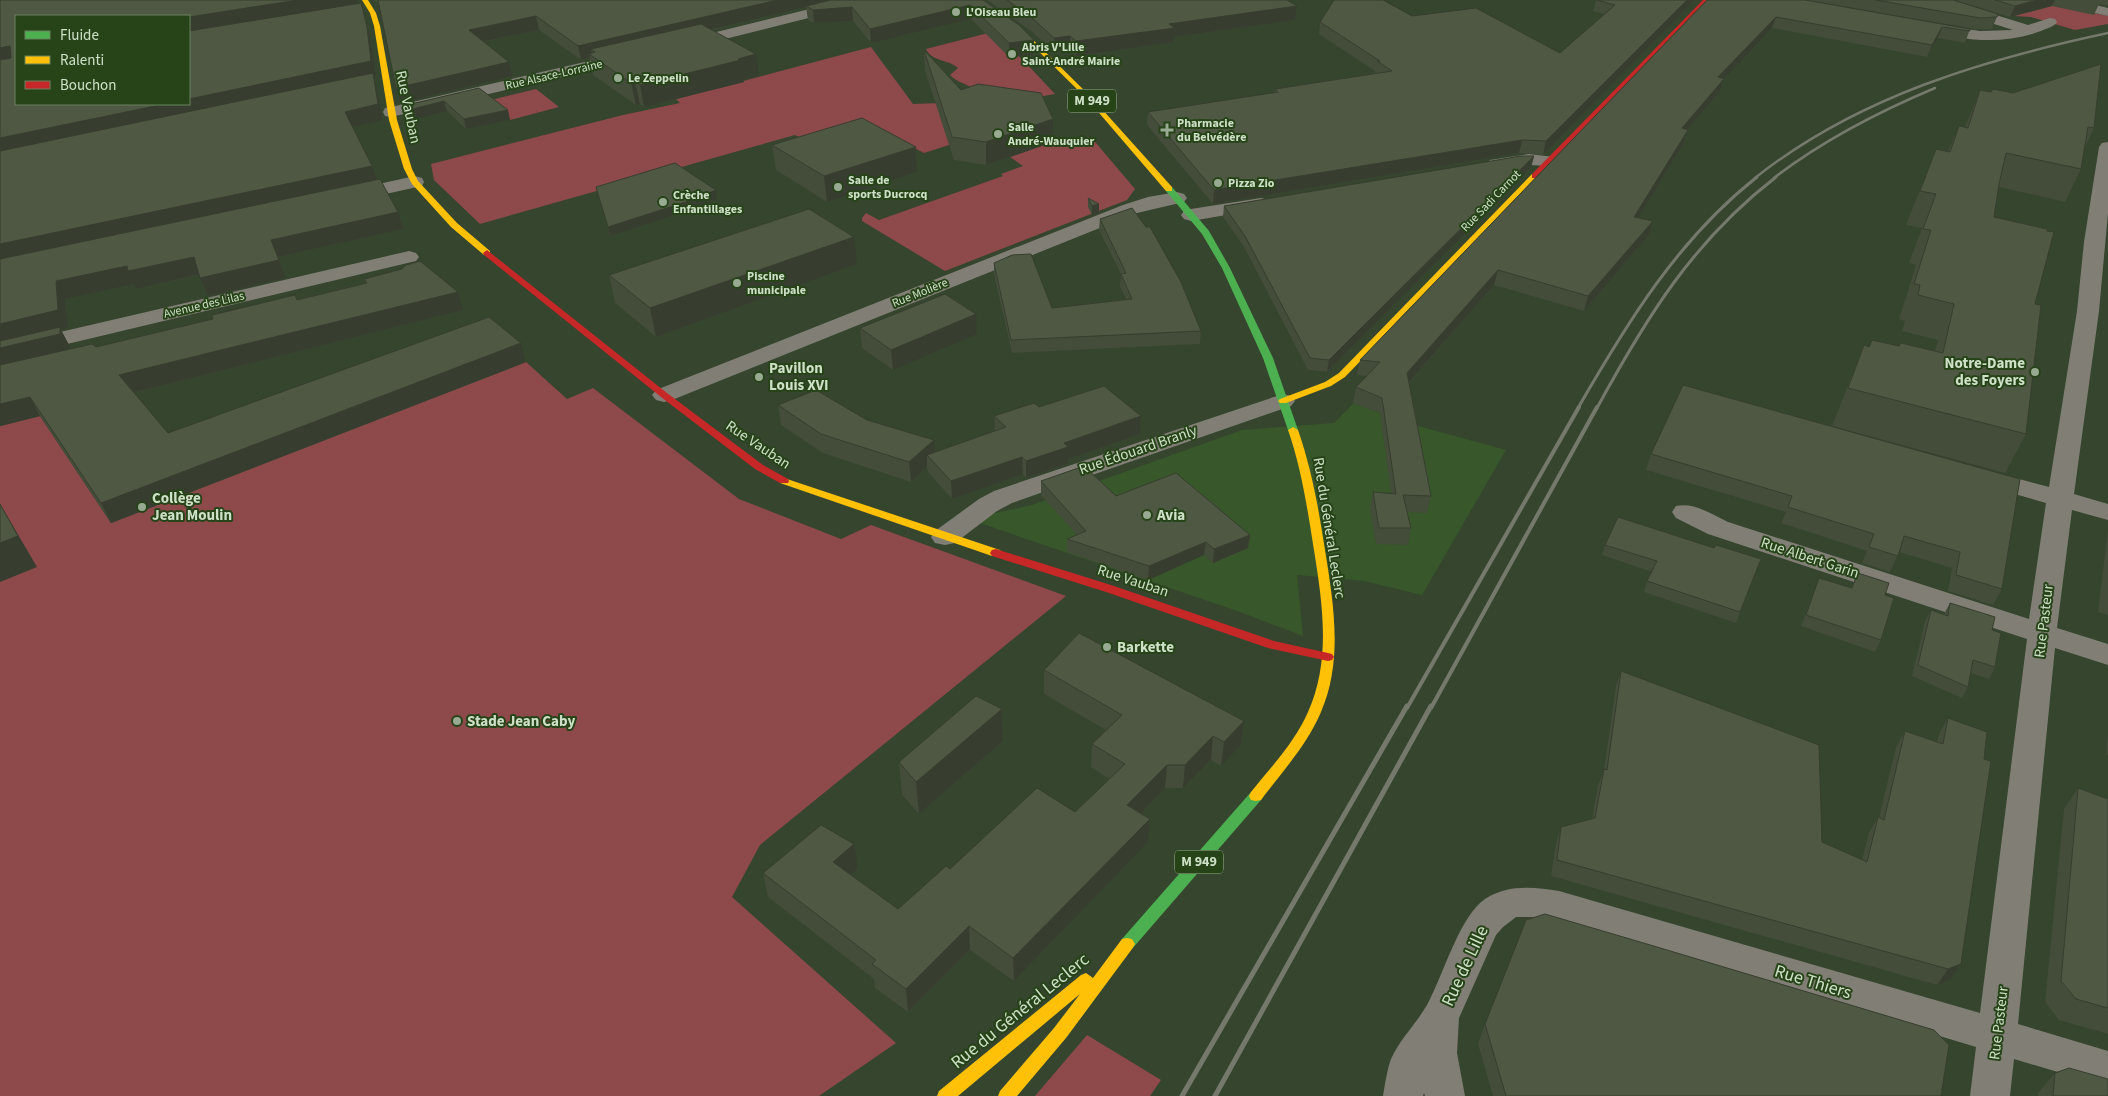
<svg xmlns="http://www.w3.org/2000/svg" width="2108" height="1096" font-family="'Source Sans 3',sans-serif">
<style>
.built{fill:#38572a}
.green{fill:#8e494b}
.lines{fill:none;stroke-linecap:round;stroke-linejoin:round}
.street{fill:#817f75;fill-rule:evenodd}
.fast{fill:#4caf50;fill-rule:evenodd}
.slow{fill:#ffc107;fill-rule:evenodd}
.jam{fill:#c62828;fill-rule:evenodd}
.rail-far3{stroke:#75796c;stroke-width:2.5}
.rail-far2{stroke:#75796c;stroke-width:3}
.rail-far1{stroke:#75796c;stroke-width:4}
.rail{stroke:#75796c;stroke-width:5}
.wall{fill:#444c3a}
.shaded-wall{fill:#373e2f}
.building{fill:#4f5843;stroke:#373e2f}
.poi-dot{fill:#98aa91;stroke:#274419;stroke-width:2}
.labels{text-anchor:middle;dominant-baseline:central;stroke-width:4;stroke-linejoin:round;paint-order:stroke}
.far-poi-label{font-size:12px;font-weight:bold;fill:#cee0c7;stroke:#274419;text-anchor:start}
.far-street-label{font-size:12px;fill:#cee0c7;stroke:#274419}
.shield{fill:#274419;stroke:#9cb193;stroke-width:1}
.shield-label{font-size:14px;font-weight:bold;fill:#cee0c7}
.street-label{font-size:15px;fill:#cee0c7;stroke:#274419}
.poi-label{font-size:15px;font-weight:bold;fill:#cee0c7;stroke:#274419;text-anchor:start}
.near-street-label{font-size:18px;fill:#cee0c7;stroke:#274419}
</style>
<rect width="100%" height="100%" fill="#35452e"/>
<polygon class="built" points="1354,403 1400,421 1506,450 1422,595 1364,581 1297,575 1303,636 1240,612 968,519 1032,505 1242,430 1334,423"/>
<g class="green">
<polygon points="2029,0 2108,16 2108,24 2075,30 2031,17 2014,16"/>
<path d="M992 32 1025 62 1055 94 1038 97 949 145 924 153 868 124 808 142 795 135 480 224 434 180 431 164 623 115 680 103 676 99 871 47 913 104 941 103 973 89C966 83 956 82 950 75L958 68C948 59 932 62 926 49Z"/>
<polygon points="536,89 559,107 510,120 487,101"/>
<polygon points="1091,137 1135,189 1127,200 945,271 862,221 862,218 866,213 879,220 1003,176 1001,174 1023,166 1010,157 1053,142"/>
<polygon points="526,362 567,399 593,388 739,499 841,539 871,525 1066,596 760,845 732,897 896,1043 819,1096 0,1096 0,426 40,416 111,523"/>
<polygon points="1087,1035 1161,1080 1150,1096 1035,1096"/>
</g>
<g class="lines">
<g class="street">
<polygon points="846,0 870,0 868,3 685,49 680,47 677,44 680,41"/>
<path d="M1926 0H1948L2028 25 2050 18 2055 19 2057 22C2054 27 2047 28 2041 31 2003 45 1965 41 1927 31L1925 28 1927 25 1932 24 1980 31 2013 30 1928 3Z"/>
<polygon points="2049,0 2075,0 2108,8 2108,16 2051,3"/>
<polygon points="628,52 634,54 636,57 634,60 391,117 385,116 383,112 385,108 391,107"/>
<path d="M2108 142V213L2099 311 2074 494 2108 504V520L2072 510 2057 628 2108 644V665L2055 648 2018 1024 2108 1051V1087L2014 1059 2010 1096H1970L1976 1047 1559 921 1536 917H1516L1503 927 1496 935 1459 1018 1457 1053 1465 1096H1425L1424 1093 1423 1096H1383C1385 1084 1387 1070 1391 1059 1400 1039 1416 1024 1427 1005 1443 976 1459 917 1485 899 1508 884 1534 887 1559 891L1980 1013 2027 639 1708 534 1676 518 1672 512 1676 506C1694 502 1711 514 1728 522L2029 619 2046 503 1973 482 1969 477 1973 472 1982 469 2049 487 2077 311 2084 242 2099 147 2102 143Z"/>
<path d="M1529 154 1554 157 1557 161 1554 165C1546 167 1539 165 1530 165 1516 164 1503 171 1490 168L1487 164 1490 160Z"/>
<polygon points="415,176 422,178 424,182 422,186 349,202 342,200 339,196 342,192"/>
<polygon points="1177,192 1184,194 1187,198 1184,202 1137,213 672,400 664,402 656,400 652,395 656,390 1123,205 1148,197"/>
<polygon points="1261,198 1268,200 1271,204 1268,208 1191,221 1184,219 1181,215 1184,211 1191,209"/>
<polygon points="409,251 416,253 419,257 416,261 0,360 0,346"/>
<polygon points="1283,394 1291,396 1295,401 1291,406 1012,503 997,511 955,543 945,545 935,543 931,537 935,531 979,499 994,491"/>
</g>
<g class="fast">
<polygon points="1166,187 1172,187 1209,231 1230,268 1273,358 1298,430 1297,432 1293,433 1288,430 1263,358 1222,268 1202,234 1166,191"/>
<polygon points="1256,791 1261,792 1263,796 1261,800 1132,949 1127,950 1122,949 1119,944 1122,939 1251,792"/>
</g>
<g class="slow">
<polygon points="362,0 368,0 376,13 380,26 397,120 412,169 418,181 457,223 490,251 490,255 484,255 451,227 412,184 404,169 389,120 374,26 370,13"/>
<polygon points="972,0 979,0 1027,34 1092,98 1172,187 1172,191 1166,191 1088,100 1023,36"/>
<polygon points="1532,174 1539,176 1345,377 1331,386 1286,403 1280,403 1278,401 1280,399 1325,382 1339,373"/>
<path d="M1293 427 1298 430C1311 467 1318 505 1324 544 1333 600 1344 659 1321 712 1307 745 1282 772 1261 800L1256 801 1251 800 1249 796 1251 792C1271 767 1295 742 1308 712 1332 659 1322 600 1313 544 1307 506 1301 467 1288 430Z"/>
<polygon points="784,478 1000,550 1002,553 1000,556 992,556 780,483 779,481 780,479"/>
<polygon points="1127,938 1132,939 1135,944 1132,949 1066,1038 1017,1096 998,1096 1000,1091 1054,1028 1080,994 958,1096 937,1096 939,1091 1081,975 1086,973 1093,978 1122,939"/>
</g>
<g class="jam">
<polygon points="1703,0 1709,0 1538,178 1532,178 1532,174"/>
<polygon points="487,250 667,393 763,465 788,479 789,481 788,483 780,483 755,469 661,397 484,255 483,253"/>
<polygon points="996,549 1114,586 1274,641 1328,653 1332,654 1334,657 1332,660 1328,661 1268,648 1106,592 992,556 990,553 992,550"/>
</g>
<g class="rail-far3">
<path d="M1755 178C1857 97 1982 60 2108 33"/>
<path d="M1774 178C1823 140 1878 112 1935 88"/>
</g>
<g class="rail-far2">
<path d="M1578 408C1627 323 1678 239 1757 177"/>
<path d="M1597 408C1646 318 1693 241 1776 177"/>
</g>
<g class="rail-far1">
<polyline points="1407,708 1579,407"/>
<polyline points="1431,708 1597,407"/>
</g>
<g class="rail">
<polyline points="1182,1096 1407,706"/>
<polyline points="1215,1096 1431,706"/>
</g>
</g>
<g class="wall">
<polygon points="0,0 357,0 359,4 361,3 371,41 376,75 374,76 377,88 383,120 353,127 377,180 398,212 404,229 278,257 286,278 208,296 199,275 136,289 134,284 65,299 68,328 61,330 69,345 69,349 96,347 365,283 364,279 463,310 133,393 168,433 526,362 111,523 40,416 0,426"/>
<polygon points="374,0 983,0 1034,55 1009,57 971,19 871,43 853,21 814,23 808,20 806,7 712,30 759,76 743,80 744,82 644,107 640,104 636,105 593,75 590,58 581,60 539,30 484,42 509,62 513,76 401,103 379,2 376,2"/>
<polygon points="987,0 1287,0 1297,6 1295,20 1174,37 1174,42 1076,56 1070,50 1054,52 1031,31"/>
<polygon points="1596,0 1695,0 1543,155 1519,153 1213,204 1147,125 1148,112 1274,93 1275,89 1375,73 1375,71 1319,34 1320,22 1412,16 1560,53 1604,14 1593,11"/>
<polygon points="1707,0 1970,29 1965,43 1938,38 1927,57 1772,28 1724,79 1720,91 1687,130 1684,143 1638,218 1653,221 1649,235 1584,311 1494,285 1409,383 1431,496 1427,513 1407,512 1411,528 1408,545 1376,544 1370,509 1373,492 1391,493 1380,413 1353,403 1356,387 1367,376 1357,375 1360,360"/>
<polygon points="1806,0 1953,0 1998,14 1992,29 1975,29"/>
<polygon points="1954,0 2108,0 2108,6 2099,4 2094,15 2052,6 2010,17"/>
<polygon points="924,50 961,90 1053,142 986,165 954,160 925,71"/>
<polygon points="479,88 510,120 466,129 447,111 412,120 407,105"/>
<polygon points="1980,90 2094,128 2085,147 2081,169 2065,202 1999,187 1994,217 2035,304 2026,434 2005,473 1832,426 1849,383 1864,345 1869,347 1899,346 1935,351 1938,340 1902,331 1905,321 1899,319 1916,265 1909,263 1922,228 1906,225 1936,149 1948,151 1959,126 1965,127"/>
<polygon points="772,145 916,147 917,172 827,202 776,170"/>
<polygon points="1534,156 1531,167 1327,372 1308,370 1244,247 1223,217 1224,206"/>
<polygon points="596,187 716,190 717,199 694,209 610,236"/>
<polygon points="1088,198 1099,213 1092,215 1088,207"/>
<polygon points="1100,219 1201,331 1200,344 1012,353 994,275 994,263 1052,308 1126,299 1120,286 1121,274 1099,230"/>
<polygon points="857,264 656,337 615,303 609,275"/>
<polygon points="860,328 977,334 893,370 862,348"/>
<polygon points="778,405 867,420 934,440 934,452 995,431 994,416 1039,407 1140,434 1068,459 1068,464 1026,478 1023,474 952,499 928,472 927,467 911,482 823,453 781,425"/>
<polygon points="1651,454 2020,479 2002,589 1993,605 1948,591 1952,568 1899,552 1890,572 1862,563 1867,551 1781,523 1786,512 1646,470"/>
<polygon points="1041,481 1116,496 1250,535 1248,548 1213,563 1204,555 1148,580 1067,552 1067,539 1077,535 1041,495"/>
<polygon points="2108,529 2108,615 2098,612"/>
<polygon points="1605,545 1714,548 1761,559 1736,623 1644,592 1647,581 1652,572 1602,555"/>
<polygon points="1858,573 1885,595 1881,640 1875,652 1801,626 1815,589 1819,578 1851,588"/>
<polygon points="1950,603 1992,630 1995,667 1989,679 1971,673 1968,687 1962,698 1912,676 1925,621 1931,610 1944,614"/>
<polygon points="1044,670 1244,721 1241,745 1221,766 1211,760 1183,788 1165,788 1141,813 1150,819 1148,842 1014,981 970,950 908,1012 875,988 874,979 768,897 763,873 858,868 850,874 898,909 950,869 1075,812 1109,779 1091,767 1092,744 1106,730 1044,694"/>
<polygon points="1621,671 1822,842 1862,860 1869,833 1878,817 1879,818 1896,747 1905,731 1937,742 1939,734 1948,718 1961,964 1950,980 1937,985 1551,876 1556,843 1561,827 1592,819 1598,785 1604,770 1616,686"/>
<polygon points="1002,709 1003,741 919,814 902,795 899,762"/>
<polygon points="2108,731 2108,755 2106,755"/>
<polygon points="2078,788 2108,799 2108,1034 2059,1020 2045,1002 2064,809"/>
<polygon points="1485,1024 1941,1096 1493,1096 1478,1044"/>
<polygon points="2055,1073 2108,1096 2038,1096 2038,1093"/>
</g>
<g class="shaded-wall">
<polygon points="298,0 357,0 359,5 189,32 189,17"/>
<polygon points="778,0 838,0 806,6 806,7 596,57 595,52 591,49 592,56 589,54 590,58 581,60 578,46"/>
<polygon points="1687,0 1695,0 1543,155 1546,141"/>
<polygon points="2037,0 2055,0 2052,6 2010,17 2015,6"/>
<polygon points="361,3 371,41 376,75 374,76 377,88 383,120 350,128 0,156 0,138 165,104 189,104 189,99"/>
<polygon points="970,5 971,19 871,43 870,29"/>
<polygon points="1297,6 1295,20 1174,37 1174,42 1076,56 1076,41 1169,24"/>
<polygon points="852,7 853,21 814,23 813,10"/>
<polygon points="536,16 539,30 472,44 469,30"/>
<polygon points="1776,17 1772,28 1724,79 1720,91 1687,130 1684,143 1630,231 1634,217 1682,128 1718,77"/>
<polygon points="1942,27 1938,38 1927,57 1932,45"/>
<polygon points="1070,36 1070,50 1054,52 1054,38"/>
<polygon points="1034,40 1034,55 1009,57 1009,43"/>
<polygon points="10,46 16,59 0,64 0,48"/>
<polygon points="756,54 759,76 743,80 744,82 644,107 640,85"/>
<polygon points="509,62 513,76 401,103 396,88"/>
<polygon points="635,82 640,104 636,105 631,83"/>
<polygon points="444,101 447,111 412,120 409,110"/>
<polygon points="508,110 510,120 466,129 464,119"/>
<polygon points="1053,119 1053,142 986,165 986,142"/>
<polygon points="1522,140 1519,153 1213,204 1214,190"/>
<polygon points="916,147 917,172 827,202 824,176"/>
<polygon points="1534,156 1531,167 1327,372 1329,360"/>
<polygon points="372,166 378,182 0,263 0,244"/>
<polygon points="716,190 717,199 694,209 610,236 608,227"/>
<polygon points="1099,204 1099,213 1092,215 1092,206"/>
<polygon points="398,212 404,229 277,257 271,240"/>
<polygon points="1653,221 1649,235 1584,311 1588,296"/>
<polygon points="854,237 857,264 656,337 650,308"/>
<polygon points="194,257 201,274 136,289 134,284 65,299 68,328 61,330 69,345 70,352 0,369 0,324 56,281 127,266"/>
<polygon points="279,260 286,278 208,296 200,278"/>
<polygon points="1498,270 1494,285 1404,388 1407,373"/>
<polygon points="458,292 463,310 128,394 119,375"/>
<polygon points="976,314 977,334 893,370 891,350"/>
<polygon points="521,343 526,362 111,523 101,503"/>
<polygon points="30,397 40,416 0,426 0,404"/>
<polygon points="1141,416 1140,434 1068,459 1068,464 1026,478 1026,461 1064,443"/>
<polygon points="934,440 935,460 927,455 927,467 911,482 909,462"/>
<polygon points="1022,457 1023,474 952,499 951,481"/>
<polygon points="0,504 37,567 0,582"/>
<polygon points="1250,535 1248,548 1213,563 1214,549"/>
<polygon points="1206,542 1204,555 1148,580 1149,566"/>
<polygon points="1002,709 1003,741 919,814 916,782"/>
<polygon points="1244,721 1241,745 1221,766 1224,742"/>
<polygon points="1213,736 1211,760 1183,788 1185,765"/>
<polygon points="1167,765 1165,788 1126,829 1127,805"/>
<polygon points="1150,819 1148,842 1014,981 1013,958"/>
<polygon points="854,844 858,868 837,886 833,862"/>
<polygon points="969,926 970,950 908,1012 906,989"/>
<polygon points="1961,964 1950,980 1937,985 1948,969"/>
</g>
<g class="building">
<polygon points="0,0 298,0 189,17 189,16 16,16 16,104 165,104 0,138 0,60 11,58 10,46 0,48"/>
<polygon points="378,0 778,0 578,46 536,16 469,30 509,62 396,88"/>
<polygon points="831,0 983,0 1019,25 1034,40 1009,43 970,5 870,29 852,7 813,10 806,6"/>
<polygon points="1007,0 1287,0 1297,6 1169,24 1175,28 1076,41 1070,36 1054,38 1031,17"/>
<polygon points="1334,0 1383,0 1412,16 1476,8 1560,53 1615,5 1597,0 1687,0 1546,141 1522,140 1214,190 1148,112 1278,92 1275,89 1392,71 1377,61 1380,61 1320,22"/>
<polygon points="1707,0 1805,0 1970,29 1970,31 1942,27 1932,45 1776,17 1718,77 1724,79 1682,128 1688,130 1634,217 1653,221 1588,296 1498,270 1407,373 1431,496 1403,495 1411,528 1379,528 1373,492 1396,494 1382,398 1356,387 1380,362 1360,360"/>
<polygon points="1876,0 1953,0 1998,14 1997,17 1980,18"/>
<polygon points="1995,0 2037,0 2015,6"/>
<polygon points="361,3 367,27 371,61 189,99 189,31"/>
<polygon points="701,24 756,54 738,59 741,60 640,85 635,82 631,83 589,54 595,52 591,49"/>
<polygon points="924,50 961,90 978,84 1041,93 1053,119 986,142 952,137"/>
<polygon points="2101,64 2094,128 2088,127 2081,169 2006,153 1999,184 1994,217 2047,229 2047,231 2054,232 2035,304 2041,305 2026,434 1848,388 1864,345 1869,347 1872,340 1899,346 1901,343 1943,353 1954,304 1918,295 1920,285 1914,284 1931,230 1923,229 1936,194 1920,191 1936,149 1950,152 1959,126 1968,128 1980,90 1991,92 1993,89 2013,93"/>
<polygon points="373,73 378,104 345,112 372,166 0,244 0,151"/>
<polygon points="479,88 508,110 464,119 444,101 409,110 407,105"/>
<polygon points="862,118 916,147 824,176 772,145"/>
<polygon points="1521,156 1534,156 1329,360 1310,358 1245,236 1224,206"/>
<polygon points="675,163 716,190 692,200 608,227 596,187"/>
<polygon points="380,179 398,212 271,240 279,260 200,278 194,257 128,271 127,266 56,281 58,310 0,324 0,259"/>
<polygon points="1088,198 1099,204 1092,206"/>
<polygon points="1132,208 1146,227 1150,227 1181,282 1201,331 1011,340 994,263 1012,255 1031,254 1052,308 1132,299 1121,274 1126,273 1100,219"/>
<polygon points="809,209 854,237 650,308 609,275"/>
<polygon points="420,261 458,292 119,375 168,433 489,317 521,343 101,503 30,397 0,404 0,365 92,344 96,347 213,319 212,315 295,295 297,300 367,283 364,279 402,269 406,265"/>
<polygon points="945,294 976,314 891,350 860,328"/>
<polygon points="60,327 60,334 0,348 0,341"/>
<polygon points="1683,385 2020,479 2002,589 1956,575 1960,552 1904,536 1898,556 1869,547 1874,534 1788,507 1792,496 1651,454"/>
<polygon points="1104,386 1141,416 1064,443 1068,447 1026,461 1022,457 951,481 927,455 1006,427 994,416 1034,403 1039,407"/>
<polygon points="816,390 867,420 934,440 909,462 821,434 778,405"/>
<polygon points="1084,466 1116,496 1176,473 1250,535 1214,549 1206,542 1149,566 1067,539 1086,531 1041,481"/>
<polygon points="0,504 18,536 0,543"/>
<polygon points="1618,517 1714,548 1716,545 1761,559 1740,612 1647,581 1657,561 1605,545"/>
<polygon points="1858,573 1889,583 1885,595 1894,598 1881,640 1806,615 1819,578 1852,588"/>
<polygon points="1950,603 1995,617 1992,630 2001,633 1995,667 1973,660 1968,687 1918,665 1931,610 1948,616"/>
<polygon points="1079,633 1244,721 1224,742 1213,736 1185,765 1167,765 1127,805 1150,819 1013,958 969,926 906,989 872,964 876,960 763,873 821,825 854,844 833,862 898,909 946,866 950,869 1037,788 1075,812 1125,764 1092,744 1122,715 1044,670"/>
<polygon points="1621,671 1819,745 1822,842 1867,862 1878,817 1884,820 1905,731 1943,744 1948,718 1987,732 1984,759 1991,761 1961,964 1948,969 1557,860 1561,827 1595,818 1604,769 1607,770"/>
<polygon points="976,696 1002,709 916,782 899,762"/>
<polygon points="2078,788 2108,799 2108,1008 2076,999 2061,981"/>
<polygon points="1545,914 1647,944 1934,1030 1949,1045 1941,1096 1506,1096 1485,1024 1526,920"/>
<polygon points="2069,1068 2108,1079 2108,1096 2053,1096 2055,1073"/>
</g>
<g class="poi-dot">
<circle cx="956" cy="12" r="5"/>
<circle cx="1012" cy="54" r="5"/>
<circle cx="618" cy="78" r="5"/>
<path d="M1164.5 122.5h5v5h5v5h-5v5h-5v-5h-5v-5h5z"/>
<circle cx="998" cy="134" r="5"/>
<circle cx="1218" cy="183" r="5"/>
<circle cx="838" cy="187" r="5"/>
<circle cx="663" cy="202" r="5"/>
<circle cx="737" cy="283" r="5"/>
<circle cx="2035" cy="372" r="5"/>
<circle cx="759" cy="377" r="5"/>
<circle cx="142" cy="507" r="5"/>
<circle cx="1147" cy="515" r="5"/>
<circle cx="1107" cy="647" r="5"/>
<circle cx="457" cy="721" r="5"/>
</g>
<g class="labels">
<g class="far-poi-label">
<text x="966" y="12">L'Oiseau Bleu</text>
<text x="1022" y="47">Abris V'Lille<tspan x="1022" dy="14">Saint-André Mairie</tspan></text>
<text x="628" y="78">Le Zeppelin</text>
<text x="1177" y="123">Pharmacie<tspan x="1177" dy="14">du Belvédère</tspan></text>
<text x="1008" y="127">Salle<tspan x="1008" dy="14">André-Wauquier</tspan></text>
<text x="848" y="180">Salle de<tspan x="848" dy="14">sports Ducrocq</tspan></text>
<text x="1228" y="183">Pizza Zio</text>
<text x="673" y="195">Crèche<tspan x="673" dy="14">Enfantillages</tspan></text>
<text x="747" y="276">Piscine<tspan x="747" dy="14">municipale</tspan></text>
</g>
<g class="far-street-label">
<text transform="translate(554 75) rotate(-13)">Rue Alsace-Lorraine</text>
<text transform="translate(1491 201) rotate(-46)">Rue Sadi Carnot</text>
<text transform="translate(920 293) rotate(-22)">Rue Molière</text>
<text transform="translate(204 305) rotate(-13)">Avenue des Lilas</text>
</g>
<g class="shield">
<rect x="1068" y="89.5" width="48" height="23" rx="4"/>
<rect x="1175" y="850.5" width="48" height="23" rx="4"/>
</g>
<g class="shield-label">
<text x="1092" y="101">M 949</text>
<text x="1199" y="862">M 949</text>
</g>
<g class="street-label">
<text transform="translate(408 107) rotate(78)">Rue Vauban</text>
<text transform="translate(758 445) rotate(34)">Rue Vauban</text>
<text transform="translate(1138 450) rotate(-19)">Rue Édouard Branly</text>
<text transform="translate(1329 528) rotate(81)">Rue du Général Leclerc</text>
<text transform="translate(1810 558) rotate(18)">Rue Albert Garin</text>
<text transform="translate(1133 581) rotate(18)">Rue Vauban</text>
<text transform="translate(2044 621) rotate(-83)">Rue Pasteur</text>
<text transform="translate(1999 1023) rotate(-83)">Rue Pasteur</text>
</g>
<g class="poi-label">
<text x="2025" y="363" text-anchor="end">Notre-Dame<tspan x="2025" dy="17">des Foyers</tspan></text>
<text x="769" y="368">Pavillon<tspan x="769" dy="17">Louis XVI</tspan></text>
<text x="152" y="498">Collège<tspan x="152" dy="17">Jean Moulin</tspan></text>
<text x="1157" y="515">Avia</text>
<text x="1117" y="647">Barkette</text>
<text x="467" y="721">Stade Jean Caby</text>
</g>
<g class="near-street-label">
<text transform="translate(1465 966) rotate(-65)">Rue de Lille</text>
<text transform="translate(1813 982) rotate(17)">Rue Thiers</text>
<text transform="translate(1020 1011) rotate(-39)">Rue du Général Leclerc</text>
</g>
</g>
<rect x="15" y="15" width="175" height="90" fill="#274419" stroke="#6a825f"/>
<rect x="25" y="31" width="25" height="8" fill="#4caf50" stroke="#6a825f"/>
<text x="60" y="40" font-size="15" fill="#cee0c7">Fluide</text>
<rect x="25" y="56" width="25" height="8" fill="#ffc107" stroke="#6a825f"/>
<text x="60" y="65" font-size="15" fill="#cee0c7">Ralenti</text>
<rect x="25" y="81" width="25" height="8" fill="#c62828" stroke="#6a825f"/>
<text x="60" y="90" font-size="15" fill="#cee0c7">Bouchon</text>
</svg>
